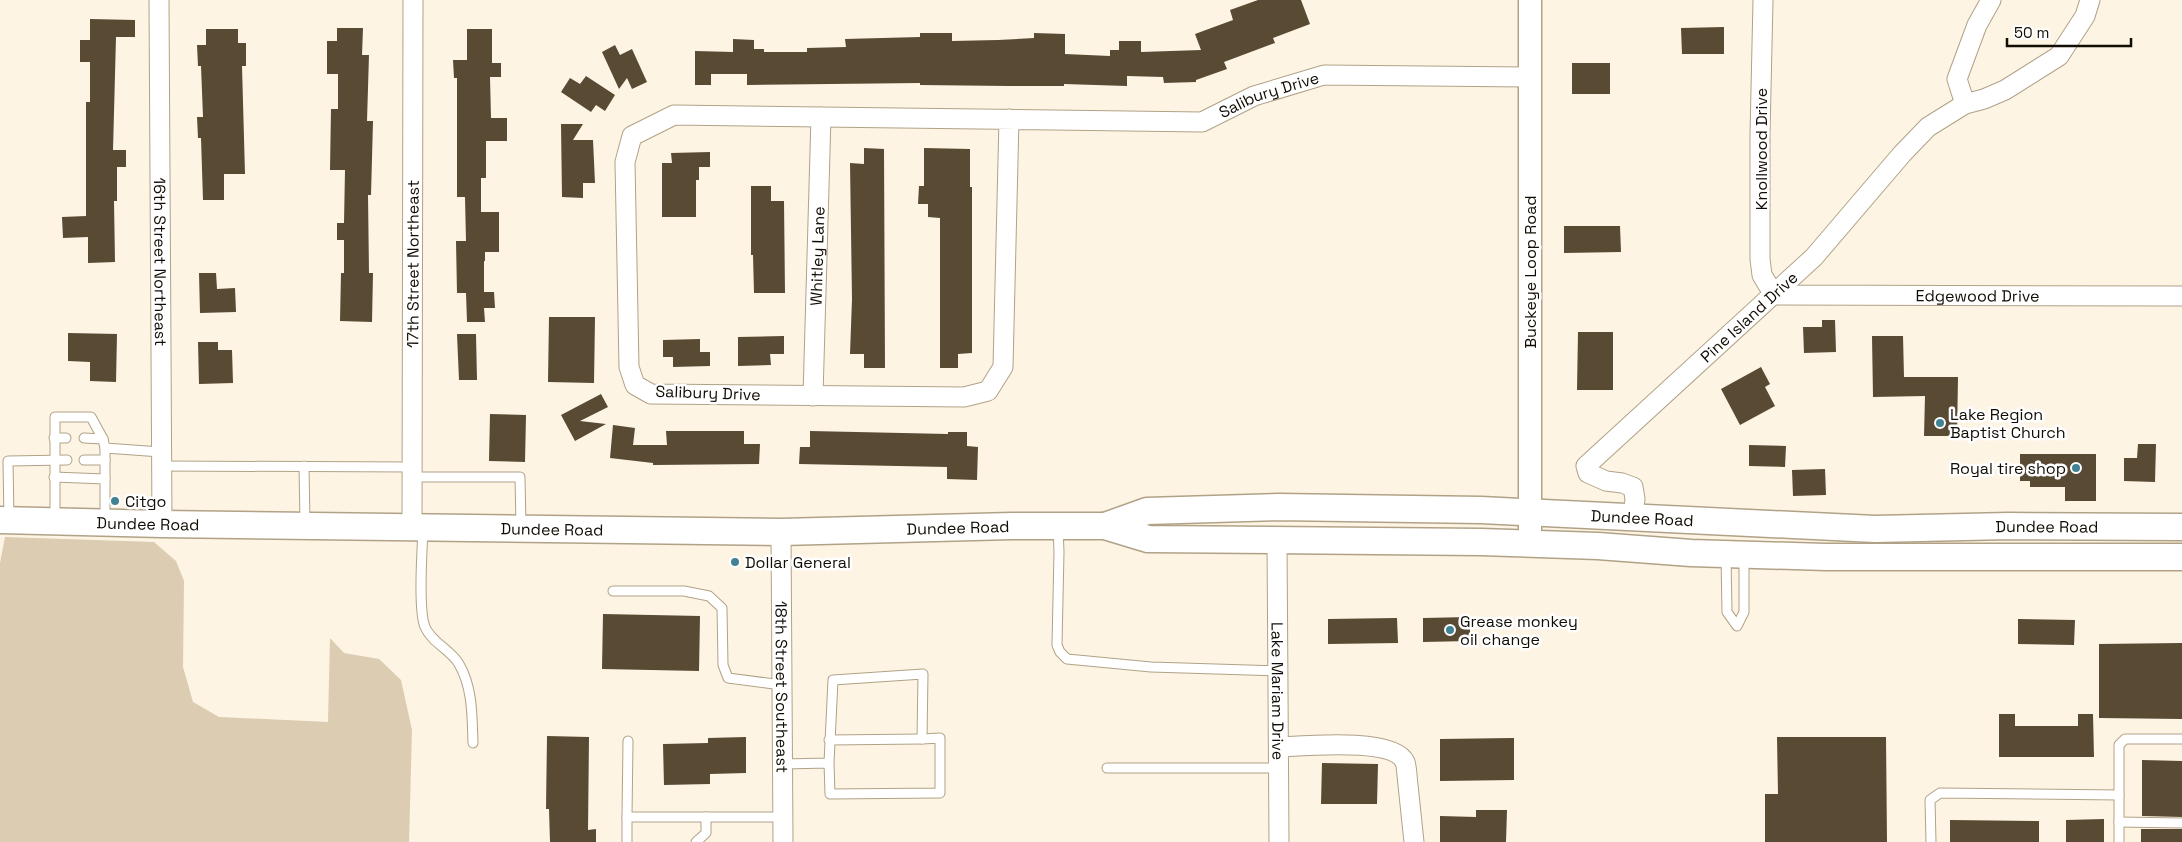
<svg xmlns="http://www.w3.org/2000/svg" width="2182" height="842" font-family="'Space Grotesk',sans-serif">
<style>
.green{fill:#dbccb2}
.building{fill:#584a33}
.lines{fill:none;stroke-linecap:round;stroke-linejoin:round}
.service-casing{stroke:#b1a287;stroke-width:11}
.minor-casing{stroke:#b1a287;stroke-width:21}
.tertiary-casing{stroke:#b1a287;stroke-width:25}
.secondary-casing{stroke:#b1a287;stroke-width:29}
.service{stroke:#fff;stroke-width:9}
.minor{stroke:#fff;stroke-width:19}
.tertiary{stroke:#fff;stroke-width:22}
.secondary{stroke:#fff;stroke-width:26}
.poi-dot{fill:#418394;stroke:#fff;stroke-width:2}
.labels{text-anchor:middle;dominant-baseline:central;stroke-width:5;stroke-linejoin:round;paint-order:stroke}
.street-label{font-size:16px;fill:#110c04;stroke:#fff}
.poi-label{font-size:16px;fill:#110c04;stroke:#fff;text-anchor:start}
</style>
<rect width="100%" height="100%" fill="#fdf4e3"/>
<polygon class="green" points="5,537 154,542 176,561 184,581 183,667 193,702 219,717 328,722 330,638 344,653 379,659 401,680 412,730 409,842 0,842 0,563"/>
<g class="building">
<polygon points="1258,0 1301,0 1310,24 1273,38 1275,43 1224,62 1227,69 1196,80 1196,82 1164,83 1163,77 1127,76 1127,86 1064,84 1064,86 1009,86 920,85 920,83 747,85 747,74 711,74 711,85 695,85 695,51 733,52 733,39 754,40 754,49 764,49 764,52 807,52 807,48 846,47 845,39 920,37 920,33 952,33 952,41 998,40 1034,38 1034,33 1065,34 1065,54 1110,56 1110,50 1119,50 1119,41 1141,41 1141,52 1201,50 1195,34 1233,20 1230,10"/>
<polygon points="90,19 135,20 135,37 116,37 113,150 126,150 126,167 117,167 117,201 114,201 115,262 88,263 88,237 63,238 62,217 86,216 86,102 90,102 90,62 80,62 80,40 90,40"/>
<polygon points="1724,27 1724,54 1682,54 1681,28"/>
<polygon points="337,28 363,28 362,55 369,55 367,121 373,121 371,195 368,195 369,273 373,273 372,322 340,321 341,273 344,273 344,240 337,240 337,223 344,223 345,170 330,170 331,109 338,109 338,74 327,74 327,41 337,41"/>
<polygon points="206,29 238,29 238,43 246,43 246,66 242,66 245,174 224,174 224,200 203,200 201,138 198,138 197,117 203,117 201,66 198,66 197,45 206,45"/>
<polygon points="467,29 492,29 492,63 501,63 501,77 490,77 491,118 507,118 507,141 486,141 486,178 481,178 481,212 499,212 499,252 485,252 485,261 484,261 484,292 494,292 495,308 484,308 485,322 467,322 466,293 457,293 456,241 466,241 465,197 457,197 457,78 454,78 453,60 467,60"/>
<polygon points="615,45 620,55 632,49 647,82 632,89 627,78 619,89 602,52"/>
<rect x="1572" y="63" width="38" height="31"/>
<polygon points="586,76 615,95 605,111 596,105 591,112 561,92 570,78 580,84"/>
<polygon points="561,124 583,124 573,140 593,140 595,183 583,183 583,198 562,197"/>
<polygon points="864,148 884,149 885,368 864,368 864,354 850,354 852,299 850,163 864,164"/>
<polygon points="924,148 970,149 970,187 972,187 972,353 958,354 958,368 940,368 940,218 928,217 928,204 918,204 919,186 924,186"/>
<polygon points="710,152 710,167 699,167 699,180 696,180 696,217 662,217 662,163 672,163 671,153"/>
<polygon points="751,186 771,186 771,201 784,201 785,293 754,293 753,255 751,255"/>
<polygon points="1564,226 1620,226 1621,252 1564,253"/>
<polygon points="199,273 216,273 217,289 235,288 236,312 200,313"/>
<polygon points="549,317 595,317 594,383 548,382"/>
<polygon points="1822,320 1835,320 1836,352 1804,353 1803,327 1822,327"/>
<polygon points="1578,332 1613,332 1613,390 1577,390"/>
<polygon points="68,333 117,334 116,382 90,381 90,362 68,361"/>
<polygon points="457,334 476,334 477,380 459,380"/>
<polygon points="784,336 784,354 770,354 771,365 738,366 738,337"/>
<polygon points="1872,336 1903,336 1904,377 1958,377 1957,436 1924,436 1925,396 1873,397"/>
<polygon points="700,339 700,352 710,352 710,366 673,367 673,357 663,357 663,340"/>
<polygon points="198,342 218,342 218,350 232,350 233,383 199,384"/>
<polygon points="1761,367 1770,384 1765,387 1775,406 1740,425 1721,389"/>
<polygon points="601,394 608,407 580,421 606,424 575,441 561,415"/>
<polygon points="490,414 526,415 525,462 489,461"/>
<polygon points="613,425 635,428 633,445 667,445 666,431 744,431 744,444 760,444 759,464 653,465 653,463 610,458"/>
<polygon points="810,431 948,434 948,432 967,432 967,446 978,447 977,480 947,479 947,467 799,464 800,447 810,447"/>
<polygon points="2138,444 2156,444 2155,482 2124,481 2124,458 2137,458"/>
<polygon points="1749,445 1786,446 1785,467 1749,466"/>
<polygon points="2020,454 2096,454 2096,501 2065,501 2065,487 2030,487 2030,481 2020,481"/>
<polygon points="1825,469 1826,495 1793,496 1792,470"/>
<polygon points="603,614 700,616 699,671 602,669"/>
<polygon points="1470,617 1470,641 1423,642 1423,618"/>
<polygon points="1397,618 1398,643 1328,644 1328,619"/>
<polygon points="2018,619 2075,620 2074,645 2018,644"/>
<polygon points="2182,643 2182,719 2099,718 2099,644"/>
<polygon points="1999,714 2015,714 2015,726 2078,726 2078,714 2093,714 2094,757 1999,757"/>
<polygon points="547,736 589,737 588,830 596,829 596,842 550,842 549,809 546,809"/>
<polygon points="746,737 746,773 710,774 710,784 664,785 663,744 708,743 708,738"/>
<polygon points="1777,737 1886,737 1887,842 1765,842 1765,794 1778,794"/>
<polygon points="1514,738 1514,780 1440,781 1440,739"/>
<polygon points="2142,760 2182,761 2182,817 2142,816"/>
<polygon points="1322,763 1378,764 1377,804 1321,804"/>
<polygon points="1476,810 1507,810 1506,842 1440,842 1440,816 1476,817"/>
<polygon points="2104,819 2104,842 2066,842 2066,820"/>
<polygon points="1950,820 2039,821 2039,842 1950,842"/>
<rect x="2141" y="829" width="41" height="13"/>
</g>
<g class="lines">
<g class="service-casing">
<g id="service">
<polyline points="54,438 66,438"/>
<polyline points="84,438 103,439"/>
<polyline points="84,460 105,460"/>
<polyline points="161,466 412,467"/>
<polyline points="304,466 305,524"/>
<polyline points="54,477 105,479 105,520"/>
<polyline points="412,477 520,477 521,526"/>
<polyline points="105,479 105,448"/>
<polyline points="9,518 8,461 67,460"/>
<polyline points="55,520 55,417 91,417 103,439 105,448 161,452"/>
<polyline points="1058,527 1059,552 1057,645 1060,652 1067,659 1151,667 1278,671"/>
<path d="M423 530C422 551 418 610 425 627 432 643 451 650 459 664 473 688 472 717 473 743"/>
<polyline points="1726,557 1727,612 1737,626 1744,612 1744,556"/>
<polyline points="613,591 684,591 709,596 722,608 723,665 728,678 782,685"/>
<polyline points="829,740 922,739"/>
<polyline points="783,764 829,763 830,794 940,793 940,738 922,739 923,674 833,680 829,763"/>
<polyline points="1107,768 1279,768"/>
<polyline points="627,817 628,741"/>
<polyline points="2119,822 2182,823"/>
<polyline points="627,842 627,817 783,817"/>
<polyline points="696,842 706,833 706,817"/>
<polyline points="1931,842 1930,800 1940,793 2119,795"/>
<polyline points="2119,842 2119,745 2125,739 2182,739"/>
</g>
</g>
<g class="minor-casing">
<g id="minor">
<path id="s1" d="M159 0 162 524"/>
<path id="s2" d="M1763 0 1760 135V259L1762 275 1774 295 2182 296"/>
<polyline points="1965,104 1957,79 1977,25 1991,0"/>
<path id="s3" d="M1009 119 1003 367 988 391 964 397 651 394 635 385 629 367 625 162 632 136 674 115 1202 122 1254 96 1324 75 1530 77"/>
<path id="s4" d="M813 396 821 117"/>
<path id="s5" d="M1633 516 1635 499 1633 487 1622 483 1606 481 1588 473 1586 466 1814 257 1902 154 1928 127 1965 104 1984 99 2005 90 2059 56 2085 16 2090 0"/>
<path id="s6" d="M412 528 413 0"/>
<path id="s7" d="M781 532 783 842"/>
<path id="s8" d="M1277 540 1279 842"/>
<path d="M1279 747C1302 746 1394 737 1405 762 1407 768 1407 778 1408 785 1410 804 1412 823 1414 842"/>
</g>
</g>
<g class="tertiary-casing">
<polyline id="tertiary" points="1530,0 1530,545"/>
</g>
<g class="secondary-casing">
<g id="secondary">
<path id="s9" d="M0 520 162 524 781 532 1012 526H1105L1148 539 1481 542 1598 546 1691 553 1826 557H2182"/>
<path id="s10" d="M1105 526 1147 511 1278 507 1481 510 1875 529 2009 526 2182 527"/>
</g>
</g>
<use href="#service" class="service"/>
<use href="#minor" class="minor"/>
<use href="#tertiary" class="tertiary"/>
<use href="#secondary" class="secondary"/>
</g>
<g class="poi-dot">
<circle cx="1940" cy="423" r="5"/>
<circle cx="2076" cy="468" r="5"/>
<circle cx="115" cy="501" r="5"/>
<circle cx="735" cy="562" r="5"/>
<circle cx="1450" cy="630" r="5"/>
</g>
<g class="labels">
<g class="street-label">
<text stroke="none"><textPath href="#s3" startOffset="1531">Salibury Drive</textPath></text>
<text transform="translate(1761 149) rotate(-90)">Knollwood Drive</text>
<text stroke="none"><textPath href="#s4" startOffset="140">Whitley Lane</textPath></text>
<text stroke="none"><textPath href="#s1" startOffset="262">16th Street Northeast</textPath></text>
<text stroke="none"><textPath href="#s6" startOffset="264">17th Street Northeast</textPath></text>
<text transform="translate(1530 272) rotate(-90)">Buckeye Loop Road</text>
<text stroke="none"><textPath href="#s2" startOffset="502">Edgewood Drive</textPath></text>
<text stroke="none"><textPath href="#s5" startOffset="305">Pine Island Drive</textPath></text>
<text transform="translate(708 393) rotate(2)">Salibury Drive</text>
<text stroke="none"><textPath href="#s10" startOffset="540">Dundee Road</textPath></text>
<text stroke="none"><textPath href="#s9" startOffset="148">Dundee Road</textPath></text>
<text stroke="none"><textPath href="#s10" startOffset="945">Dundee Road</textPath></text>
<text stroke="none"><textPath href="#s9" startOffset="958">Dundee Road</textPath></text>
<text stroke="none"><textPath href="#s9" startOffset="552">Dundee Road</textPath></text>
<text stroke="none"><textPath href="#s7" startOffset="155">18th Street Southeast</textPath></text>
<text stroke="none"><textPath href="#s8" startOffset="151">Lake Mariam Drive</textPath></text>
</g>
<g class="poi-label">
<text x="1950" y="414">Lake Region<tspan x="1950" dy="18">Baptist Church</tspan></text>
<text x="2066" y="468" text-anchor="end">Royal tire shop</text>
<text x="125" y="501">Citgo</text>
<text x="745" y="562">Dollar General</text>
<text x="1460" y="621">Grease monkey<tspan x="1460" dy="18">oil change</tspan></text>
</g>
</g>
<path d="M2007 38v8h124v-8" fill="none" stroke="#110c04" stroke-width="2.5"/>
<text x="2014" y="38" font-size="15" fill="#110c04" stroke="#ffffff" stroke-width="4" paint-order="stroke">50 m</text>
</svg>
